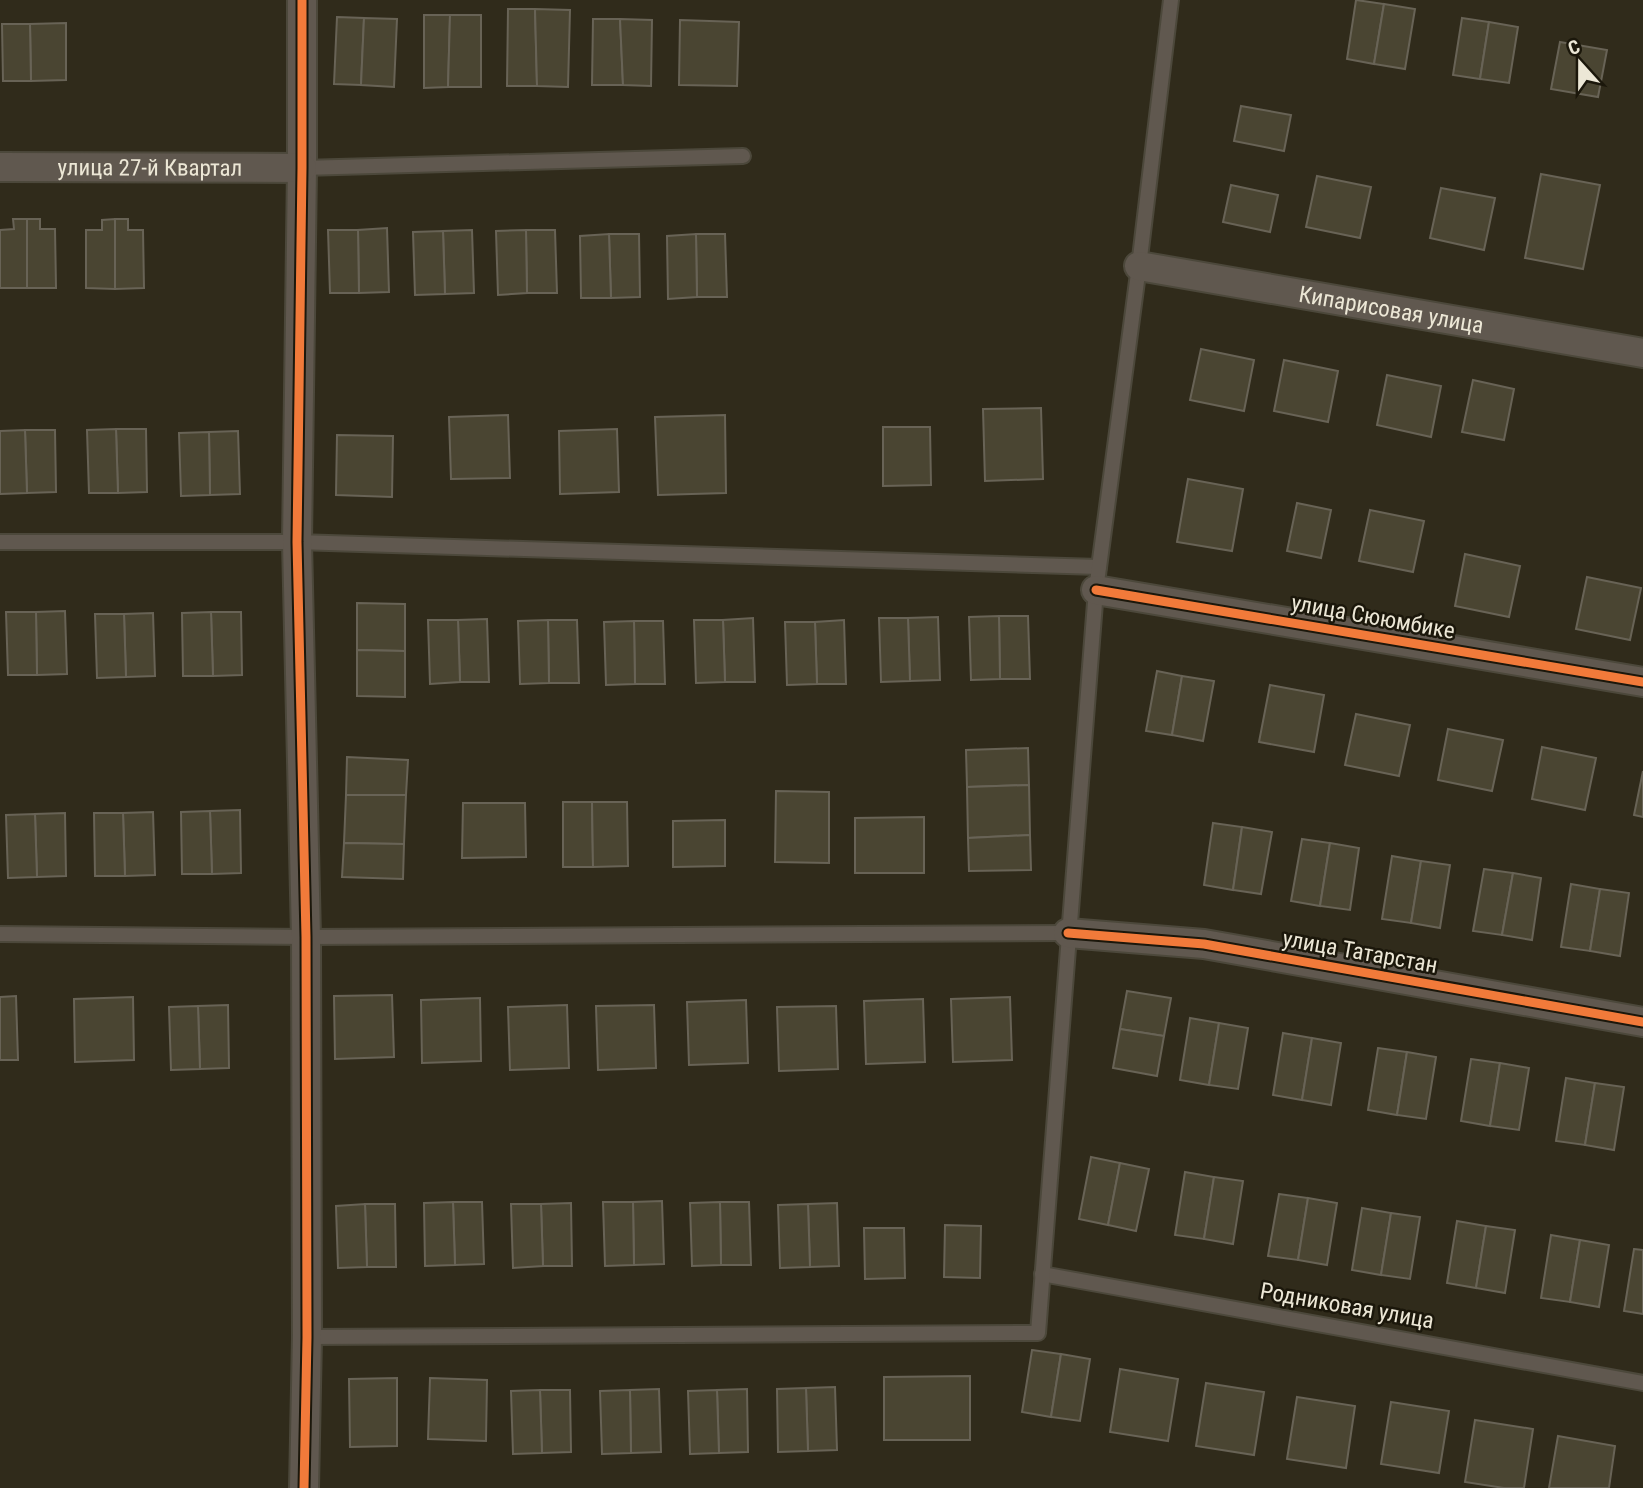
<svg xmlns="http://www.w3.org/2000/svg" width="1643" height="1488" font-family="'Roboto Condensed',sans-serif">
<style>
.building{fill:#4a4532;stroke:#686356;stroke-width:2}
.lines{fill:none;stroke-linecap:round;stroke-linejoin:round}
.lane-casing{stroke:#4c483b;stroke-width:18}
.street-casing{stroke:#4c483b;stroke-width:32}
.lane{stroke:#60584f;stroke-width:14}
.street{stroke:#60584f;stroke-width:28}
.cycleway-casing{stroke:#1b170b;stroke-width:13}
.cycleway{stroke:#f17a3a;stroke-width:9}
.labels{text-anchor:middle;dominant-baseline:central;stroke-width:5;stroke-linejoin:round;paint-order:stroke}
.street-label{font-size:23px;fill:#ece7d6;stroke:#1b170b}
</style>
<rect width="100%" height="100%" fill="#302b1b"/>
<g class="building">
<polygon points="1356,0 1384,4 1374,64 1347,59"/>
<polygon points="1384,4 1415,9 1405,69 1374,64"/>
<polygon points="508,9 535,9 537,86 507,86"/>
<polygon points="535,9 570,10 568,87 537,86"/>
<polygon points="424,15 450,15 448,87 424,88"/>
<polygon points="450,15 481,15 481,87 448,87"/>
<polygon points="337,17 364,18 361,85 334,84"/>
<polygon points="364,18 397,19 394,87 361,85"/>
<polygon points="1462,18 1489,22 1480,79 1453,75"/>
<polygon points="593,19 620,19 623,85 592,85"/>
<polygon points="620,19 652,20 651,86 623,85"/>
<polygon points="680,20 739,22 737,86 679,85"/>
<polygon points="1489,22 1518,27 1509,83 1480,79"/>
<polygon points="66,23 66,80 31,81 30,24"/>
<polygon points="2,24 30,24 31,81 3,81"/>
<polygon points="1560,42 1607,50 1598,97 1551,89"/>
<polygon points="1241,106 1291,115 1284,151 1234,141"/>
<polygon points="1541,174 1600,185 1583,269 1525,258"/>
<polygon points="1317,176 1371,187 1360,238 1306,227"/>
<polygon points="1231,185 1278,195 1270,232 1223,222"/>
<polygon points="1441,188 1495,198 1484,250 1430,238"/>
<polygon points="13,219 27,219 27,288 0,288 0,230 14,229"/>
<polygon points="27,219 40,219 40,229 55,229 56,288 27,288"/>
<polygon points="115,219 128,219 128,230 143,230 144,288 115,289"/>
<polygon points="115,219 115,289 86,288 86,230 102,230 102,220"/>
<polygon points="387,228 389,292 359,293 358,230"/>
<polygon points="328,230 358,230 359,293 330,293"/>
<polygon points="472,230 474,293 445,294 443,231"/>
<polygon points="526,230 555,230 557,293 527,293"/>
<polygon points="526,230 527,293 498,295 496,231"/>
<polygon points="443,231 445,294 415,295 413,232"/>
<polygon points="609,234 639,234 640,297 611,298"/>
<polygon points="609,234 611,298 581,298 580,236"/>
<polygon points="696,234 725,234 727,297 697,297"/>
<polygon points="696,234 697,297 668,299 667,236"/>
<polygon points="1201,349 1254,360 1244,411 1190,400"/>
<polygon points="1284,360 1338,371 1328,422 1274,411"/>
<polygon points="1387,375 1441,386 1431,437 1377,425"/>
<polygon points="1473,380 1514,389 1504,440 1462,432"/>
<polygon points="1041,408 1043,479 985,481 983,409"/>
<polygon points="508,415 510,478 451,479 449,417"/>
<polygon points="725,415 726,493 658,495 655,417"/>
<polygon points="883,427 930,427 931,485 883,486"/>
<polygon points="116,429 146,429 147,492 118,493"/>
<polygon points="116,429 118,493 89,493 87,430"/>
<polygon points="617,429 619,492 560,494 559,431"/>
<polygon points="25,430 55,430 56,492 27,493"/>
<polygon points="25,430 27,493 0,494 0,431"/>
<polygon points="238,431 240,494 210,495 209,432"/>
<polygon points="209,432 210,495 181,496 179,433"/>
<polygon points="337,435 393,436 392,497 336,495"/>
<polygon points="1188,479 1243,489 1232,551 1177,542"/>
<polygon points="1297,503 1331,510 1321,558 1287,551"/>
<polygon points="1370,510 1424,521 1413,572 1359,561"/>
<polygon points="1465,554 1520,566 1509,617 1455,606"/>
<polygon points="1587,577 1641,588 1630,640 1576,629"/>
<polygon points="357,603 405,604 405,651 357,650"/>
<polygon points="65,611 67,674 37,675 36,612"/>
<polygon points="6,612 36,612 37,675 8,675"/>
<polygon points="211,612 241,612 242,675 213,676"/>
<polygon points="211,612 213,676 183,676 182,613"/>
<polygon points="153,613 155,676 126,677 124,614"/>
<polygon points="95,614 124,614 126,677 97,678"/>
<polygon points="999,616 1028,616 1030,679 1000,679"/>
<polygon points="999,616 1000,679 971,680 969,617"/>
<polygon points="938,617 940,680 910,681 908,618"/>
<polygon points="753,618 755,682 725,682 723,620"/>
<polygon points="879,618 908,618 910,681 881,682"/>
<polygon points="487,619 489,682 460,682 458,620"/>
<polygon points="428,620 458,620 460,682 430,684"/>
<polygon points="548,620 577,620 579,683 549,683"/>
<polygon points="548,620 549,683 520,684 518,621"/>
<polygon points="694,620 723,620 725,682 696,683"/>
<polygon points="844,620 846,684 817,684 815,622"/>
<polygon points="634,621 663,621 665,684 635,684"/>
<polygon points="634,621 635,684 606,685 604,622"/>
<polygon points="785,622 815,622 817,684 787,685"/>
<polygon points="357,650 405,651 405,697 357,696"/>
<polygon points="1157,671 1182,676 1172,735 1146,731"/>
<polygon points="1182,676 1214,681 1203,741 1172,735"/>
<polygon points="1270,685 1324,695 1314,752 1259,742"/>
<polygon points="1356,714 1410,725 1399,776 1345,765"/>
<polygon points="1448,729 1503,740 1492,791 1438,780"/>
<polygon points="1542,747 1596,758 1585,810 1532,799"/>
<polygon points="1028,748 1029,785 967,787 966,750"/>
<polygon points="347,757 408,760 406,795 346,795"/>
<polygon points="1643,771 1643,817 1634,815"/>
<polygon points="1029,785 1030,835 968,838 967,787"/>
<polygon points="776,791 829,792 829,863 775,862"/>
<polygon points="346,795 406,795 404,844 344,843"/>
<polygon points="563,802 592,802 593,867 563,867"/>
<polygon points="592,802 627,802 628,866 593,867"/>
<polygon points="463,803 525,803 526,857 462,858"/>
<polygon points="240,810 241,873 212,874 210,811"/>
<polygon points="210,811 212,874 182,874 181,812"/>
<polygon points="153,812 155,875 125,876 123,813"/>
<polygon points="65,813 66,876 37,877 35,814"/>
<polygon points="94,813 123,813 125,876 95,876"/>
<polygon points="35,814 37,877 8,878 6,815"/>
<polygon points="924,817 924,873 855,873 855,818"/>
<polygon points="725,820 725,866 673,867 673,821"/>
<polygon points="1213,823 1242,827 1233,890 1204,885"/>
<polygon points="1242,827 1272,832 1261,894 1233,890"/>
<polygon points="1030,835 1031,870 969,871 968,838"/>
<polygon points="1302,839 1330,843 1320,906 1291,901"/>
<polygon points="344,843 404,844 403,879 342,877"/>
<polygon points="1330,843 1359,848 1350,910 1320,906"/>
<polygon points="1392,856 1421,861 1411,923 1382,919"/>
<polygon points="1421,861 1450,865 1440,928 1411,923"/>
<polygon points="1484,869 1513,873 1502,935 1473,931"/>
<polygon points="1513,873 1541,878 1532,940 1502,935"/>
<polygon points="1571,884 1600,889 1590,951 1561,947"/>
<polygon points="1600,889 1629,893 1620,956 1590,951"/>
<polygon points="1127,991 1171,998 1164,1036 1120,1029"/>
<polygon points="392,995 394,1057 335,1059 334,996"/>
<polygon points="16,996 18,1060 0,1060 0,997"/>
<polygon points="133,997 134,1060 75,1062 74,999"/>
<polygon points="1010,997 1012,1060 953,1062 951,999"/>
<polygon points="480,998 481,1061 422,1063 421,1000"/>
<polygon points="923,999 925,1062 866,1064 864,1001"/>
<polygon points="746,1000 748,1063 689,1065 687,1002"/>
<polygon points="228,1005 229,1068 200,1069 198,1006"/>
<polygon points="567,1005 569,1068 510,1070 508,1007"/>
<polygon points="654,1005 656,1068 598,1070 596,1006"/>
<polygon points="198,1006 200,1069 171,1070 169,1007"/>
<polygon points="836,1006 838,1069 779,1071 777,1007"/>
<polygon points="1190,1018 1219,1023 1209,1085 1180,1080"/>
<polygon points="1219,1023 1248,1028 1238,1089 1209,1085"/>
<polygon points="1120,1029 1164,1036 1157,1076 1113,1068"/>
<polygon points="1283,1033 1312,1038 1302,1100 1273,1095"/>
<polygon points="1312,1038 1341,1043 1331,1105 1302,1100"/>
<polygon points="1378,1048 1407,1052 1397,1115 1368,1110"/>
<polygon points="1407,1052 1436,1057 1426,1119 1397,1115"/>
<polygon points="1471,1059 1500,1063 1490,1126 1461,1121"/>
<polygon points="1500,1063 1529,1068 1519,1130 1490,1126"/>
<polygon points="1566,1078 1595,1083 1585,1145 1556,1141"/>
<polygon points="1595,1083 1624,1087 1614,1150 1585,1145"/>
<polygon points="1091,1157 1120,1163 1108,1225 1079,1219"/>
<polygon points="1120,1163 1149,1169 1136,1231 1108,1225"/>
<polygon points="1185,1172 1214,1177 1204,1239 1175,1235"/>
<polygon points="1214,1177 1243,1181 1233,1244 1204,1239"/>
<polygon points="1279,1194 1308,1198 1298,1260 1268,1256"/>
<polygon points="1308,1198 1337,1203 1327,1265 1298,1260"/>
<polygon points="662,1201 664,1264 634,1265 633,1202"/>
<polygon points="453,1202 482,1202 484,1264 455,1265"/>
<polygon points="453,1202 455,1265 425,1266 424,1203"/>
<polygon points="603,1202 633,1202 634,1265 605,1266"/>
<polygon points="720,1202 749,1202 751,1265 721,1265"/>
<polygon points="720,1202 721,1265 692,1266 690,1203"/>
<polygon points="571,1203 572,1266 543,1266 541,1204"/>
<polygon points="837,1203 839,1266 810,1267 808,1204"/>
<polygon points="365,1204 395,1204 396,1267 367,1267"/>
<polygon points="365,1204 367,1267 338,1268 336,1206"/>
<polygon points="511,1204 541,1204 543,1266 513,1268"/>
<polygon points="808,1204 810,1267 780,1268 778,1205"/>
<polygon points="1362,1208 1391,1213 1381,1275 1352,1270"/>
<polygon points="1391,1213 1420,1217 1410,1279 1381,1275"/>
<polygon points="1457,1221 1486,1226 1476,1288 1447,1283"/>
<polygon points="945,1225 981,1226 980,1278 944,1277"/>
<polygon points="1486,1226 1515,1230 1505,1293 1476,1288"/>
<polygon points="864,1228 904,1228 905,1278 865,1279"/>
<polygon points="1551,1235 1580,1240 1570,1302 1541,1298"/>
<polygon points="1580,1240 1609,1245 1599,1307 1570,1302"/>
<polygon points="1634,1249 1643,1250 1643,1314 1624,1311"/>
<polygon points="1032,1350 1061,1354 1051,1417 1022,1412"/>
<polygon points="1061,1354 1090,1359 1080,1421 1051,1417"/>
<polygon points="1120,1369 1178,1379 1168,1441 1110,1432"/>
<polygon points="970,1376 970,1440 884,1440 884,1377"/>
<polygon points="397,1378 397,1446 350,1447 349,1379"/>
<polygon points="430,1378 487,1380 486,1441 428,1439"/>
<polygon points="1206,1383 1264,1392 1254,1455 1196,1446"/>
<polygon points="835,1387 837,1450 808,1451 806,1388"/>
<polygon points="806,1388 808,1451 778,1452 777,1389"/>
<polygon points="659,1389 661,1452 631,1453 630,1390"/>
<polygon points="747,1389 748,1452 719,1453 717,1390"/>
<polygon points="540,1390 570,1390 571,1452 542,1453"/>
<polygon points="540,1390 542,1453 513,1454 511,1391"/>
<polygon points="630,1390 631,1453 602,1454 600,1391"/>
<polygon points="717,1390 719,1453 690,1454 688,1391"/>
<polygon points="1297,1397 1355,1406 1346,1468 1287,1459"/>
<polygon points="1391,1402 1449,1411 1439,1473 1381,1464"/>
<polygon points="1475,1420 1533,1429 1524,1488 1504,1488 1465,1482"/>
<polygon points="1558,1436 1615,1446 1609,1488 1549,1488"/>
</g>
<g class="lines">
<g class="lane-casing">
<g id="lane">
<polyline points="302,168 743,156"/>
<polyline points="0,542 297,542 1099,567"/>
<polyline points="0,934 306,937 1068,933"/>
<polyline points="1042,1274 1643,1383"/>
<polyline points="307,1337 1038,1333 1096,590 1139,266 1171,0"/>
</g>
</g>
<g class="street-casing">
<g id="street">
<polyline points="302,0 302,168 297,542 306,937 307,1337 304,1488"/>
<path id="s1" d="M0 167 302 168"/>
<path id="s2" d="M1139 266 1643 353"/>
<polyline points="1096,590 1643,682"/>
<polyline points="1068,933 1204,944 1643,1022"/>
</g>
</g>
<use href="#lane" class="lane"/>
<use href="#street" class="street"/>
<g class="cycleway-casing">
<g id="cycleway">
<polyline points="302,0 302,168 297,542 306,937 307,1337 304,1488"/>
<polyline points="1096,590 1643,682"/>
<polyline points="1068,933 1204,944 1643,1022"/>
</g>
</g>
<use href="#cycleway" class="cycleway"/>
</g>
<g class="labels">
<g class="street-label">
<text stroke="none"><textPath href="#s1" startOffset="150">улица 27-й Квартал</textPath></text>
<text stroke="none"><textPath href="#s2" startOffset="256">Кипарисовая улица</textPath></text>
<text transform="translate(1373 617) rotate(10)">улица Сююмбике</text>
<text transform="translate(1360 952) rotate(10)">улица Татарстан</text>
<text transform="translate(1347 1306) rotate(10)">Родниковая улица</text>
</g>
</g>
<g transform="translate(1580 63) rotate(339)" stroke="#1b170b" stroke-width="5" paint-order="stroke">
<path d="M0-5L12 26L0 18L-12 26Z" fill="#ece7d6"/>
<text y="-10" font-size="19" font-weight="bold" text-anchor="middle" fill="#ece7d6">С</text>
</g>
</svg>
